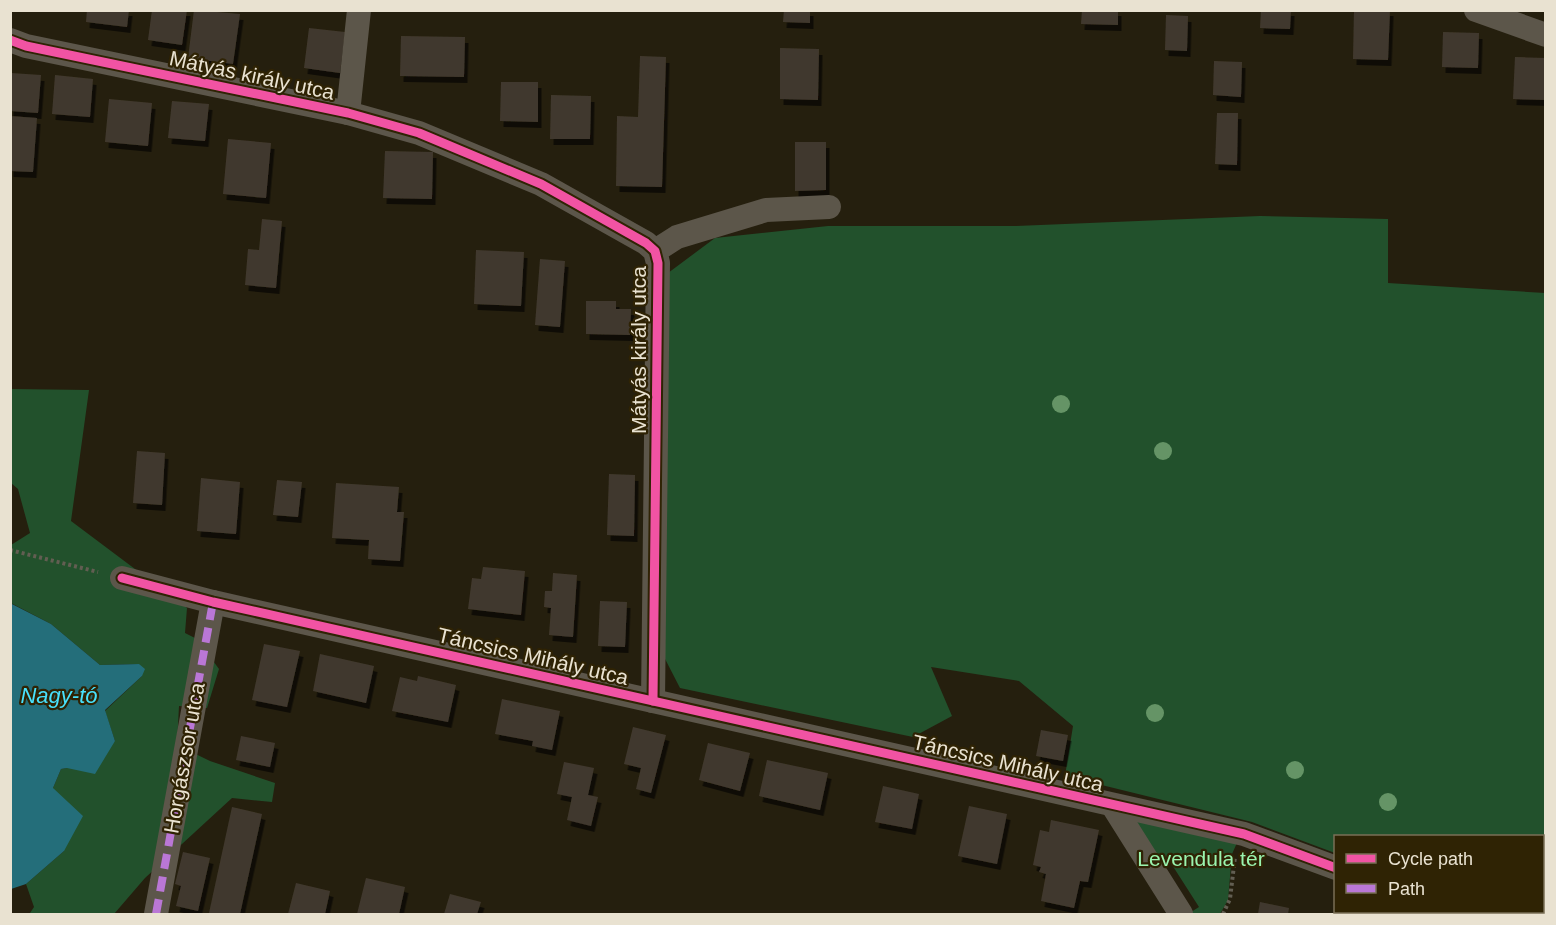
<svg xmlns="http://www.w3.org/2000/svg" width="1556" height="925" font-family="Helvetica,sans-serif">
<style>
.green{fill:#22512c}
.water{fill:#246e7a}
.building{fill:#41392d;filter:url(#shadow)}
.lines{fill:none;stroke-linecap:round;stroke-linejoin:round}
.path{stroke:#625e52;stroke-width:4;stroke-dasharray:3 3;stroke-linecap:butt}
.street{stroke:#5c564a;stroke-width:24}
.quiet{stroke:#ba77d6;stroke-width:8;stroke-dasharray:15 8;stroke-linecap:butt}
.cycleway-casing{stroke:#2f2304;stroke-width:13}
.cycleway{stroke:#f153a3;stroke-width:9}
.tree{fill:#659466}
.labels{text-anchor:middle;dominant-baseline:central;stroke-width:4.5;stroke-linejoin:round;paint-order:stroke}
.street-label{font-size:21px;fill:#e9e2d1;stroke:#2f2304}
.park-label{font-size:21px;fill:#9af4ae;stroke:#2f2304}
.water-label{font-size:22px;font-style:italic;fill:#48e1fc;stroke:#2f2304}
</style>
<defs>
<filter id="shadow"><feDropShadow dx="3.5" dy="6" stdDeviation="0" flood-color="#0009"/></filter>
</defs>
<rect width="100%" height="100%" fill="#251f0e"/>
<g class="green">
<polygon points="1260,216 1388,219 1388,283 1545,293 1545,914 1502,914 1494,912 1542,912 1542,836 1336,836 1335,853 1252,822 1065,776 1073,726 1019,681 931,667 952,716 913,737 680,688 662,653 664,276 715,238 828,226 1016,226"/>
<polygon points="10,389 89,390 71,521 187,608 185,633 197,639 219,669 207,708 179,706 177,745 210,761 275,783 272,802 232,798 145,878 114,914 25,914 30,913 34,907 26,884 64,851 53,788 61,769 67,768 115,741 105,711 142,676 139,664 100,665 51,624 11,603 11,545 30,533 18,489 11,483"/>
<polygon points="1120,811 1240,836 1232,854 1228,900 1220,914 1188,914 1199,907 1167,857 1153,865"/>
</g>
<polygon class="water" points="10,603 51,624 100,665 139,664 145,669 142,676 105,710 115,741 95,774 67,768 61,769 53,788 83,816 64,851 26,884 11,889"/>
<g class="building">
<polygon points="87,10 129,10 127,27 86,22"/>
<polygon points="152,10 187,10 182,45 148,40"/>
<polygon points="194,10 240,14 233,64 188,58"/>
<polygon points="784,10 810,10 810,23 783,22"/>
<polygon points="1082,10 1118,10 1118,25 1081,24"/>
<polygon points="1261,10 1291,10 1290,29 1260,28"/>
<polygon points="1354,10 1390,10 1388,60 1353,59"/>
<polygon points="1166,15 1188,16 1187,51 1165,50"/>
<polygon points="309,28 345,32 340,73 304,68"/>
<polygon points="1443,32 1479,33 1478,68 1442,67"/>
<polygon points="401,36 465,37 464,77 400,76"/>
<polygon points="780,48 819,49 818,100 780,99"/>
<polygon points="640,56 666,57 662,187 616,186 617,116 638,117"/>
<polygon points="1515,57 1546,58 1546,100 1513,99"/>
<polygon points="1214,61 1242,62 1241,97 1213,95"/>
<polygon points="11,73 41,75 38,113 10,111"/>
<polygon points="55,75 93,79 90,117 52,114"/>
<polygon points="501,82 538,82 538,122 500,121"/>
<polygon points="551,95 591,96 590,139 550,139"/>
<polygon points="109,99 152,103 148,146 105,142"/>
<polygon points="172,101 209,104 205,141 168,138"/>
<polygon points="1217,113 1238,113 1237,165 1215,164"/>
<polygon points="10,116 37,118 33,172 10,171"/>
<polygon points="228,139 271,143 266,198 223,194"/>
<polygon points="795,142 826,142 826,190 795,191"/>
<polygon points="385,151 433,152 432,199 383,198"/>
<polygon points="262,219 282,221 276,288 245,285 248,249 259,250"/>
<polygon points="476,250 524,252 521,306 474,304"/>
<polygon points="540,259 565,261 560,327 535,325"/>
<polygon points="586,301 616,301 616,309 631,309 630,335 586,334"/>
<polygon points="137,451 165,453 162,505 133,503"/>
<polygon points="609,474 635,475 634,536 607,535"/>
<polygon points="201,478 240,482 236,534 197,531"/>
<polygon points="277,480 302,482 298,517 273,515"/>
<polygon points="336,483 399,487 397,512 404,512 400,561 368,559 369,540 332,538"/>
<polygon points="483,567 525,571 521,615 468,609 472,578 481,579"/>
<polygon points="553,573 577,575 573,637 549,635 551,608 544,607 545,591 552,591"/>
<polygon points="600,601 627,602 625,647 598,646"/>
<polygon points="264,644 300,651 287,707 252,700"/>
<polygon points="320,654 374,666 366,703 313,691"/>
<polygon points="418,676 456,685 448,722 392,711 400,677 417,681"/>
<polygon points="502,699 560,711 552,750 532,746 533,741 495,734"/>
<polygon points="633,727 666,735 651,793 636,789 641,768 624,764"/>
<polygon points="1041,730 1068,735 1063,761 1036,756"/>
<polygon points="241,736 275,743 270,767 236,760"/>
<polygon points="708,743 750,753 740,791 699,780"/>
<polygon points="767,760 828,773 820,810 759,796"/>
<polygon points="564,762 594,768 588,795 598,797 591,826 567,820 572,797 557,794"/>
<polygon points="883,786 919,794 912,829 875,822"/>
<polygon points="969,806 1007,814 997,864 958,856"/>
<polygon points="232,807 262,814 240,914 214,914 209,913"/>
<polygon points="1051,820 1099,830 1088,882 1080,881 1074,908 1041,901 1046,874 1039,872 1041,867 1033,865 1040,830 1049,832"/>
<polygon points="183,852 210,858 198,911 176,906 181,886 175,884"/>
<polygon points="366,878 405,887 399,914 357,914"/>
<polygon points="296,883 330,891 325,914 288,914"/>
<polygon points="450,894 481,902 477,914 444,914"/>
<polygon points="1260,902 1289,908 1288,914 1258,914"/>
<polygon points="1368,912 1403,912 1402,914 1367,914"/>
</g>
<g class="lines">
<g class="path">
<polyline points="10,550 98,572"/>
<polyline points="1223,914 1230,899 1235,857"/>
</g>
<g class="street">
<polyline points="1476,10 1546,35"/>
<polyline points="10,40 26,46 348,113 419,133 541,184 646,243 655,251 658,263 653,701"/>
<polyline points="348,113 359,10"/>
<polyline points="655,251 677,237 766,210 829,207"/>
<polyline points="122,578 213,602 1244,834 1336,868"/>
<polyline points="1113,806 1181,914"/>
<polyline points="1449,912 1457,914"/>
<polyline points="156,914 213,602"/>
</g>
<polyline class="quiet" points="156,914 213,602"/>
<g class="cycleway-casing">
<g id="cycleway">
<polyline points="10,40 26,46 348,113 419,133 541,184 646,243 655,251 658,263 653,701"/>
<polyline points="122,578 213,602 1244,834 1336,868"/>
</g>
</g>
<use href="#cycleway" class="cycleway"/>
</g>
<g class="tree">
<circle cx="1061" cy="404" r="9"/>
<circle cx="1163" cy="451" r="9"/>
<circle cx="1155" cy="713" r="9"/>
<circle cx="1295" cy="770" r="9"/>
<circle cx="1388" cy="802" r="9"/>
</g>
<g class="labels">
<g class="street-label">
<text transform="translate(252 75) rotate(12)">Mátyás király utca</text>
<text transform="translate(638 350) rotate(-90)">Mátyás király utca</text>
<text transform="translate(533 656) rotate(13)">Táncsics Mihály utca</text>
<text transform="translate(184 758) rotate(-80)">Horgászsor utca</text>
<text transform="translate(1008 763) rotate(13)">Táncsics Mihály utca</text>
</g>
<g class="park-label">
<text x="1201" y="858">Levendula tér</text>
</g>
<g class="water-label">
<text x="59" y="695">Nagy-tó</text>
</g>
</g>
<rect width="1556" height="925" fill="none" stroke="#e9e2d1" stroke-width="24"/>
<rect x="1334" y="835" width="210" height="78" fill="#2f2304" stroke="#796f56" stroke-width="1.5"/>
<rect x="1346" y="854" width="30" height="9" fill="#f153a3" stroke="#796f56" stroke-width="1.5"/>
<text x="1388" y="865" font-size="18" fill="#e9e2d1">Cycle path</text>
<rect x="1346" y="884" width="30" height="9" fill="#ba77d6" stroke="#796f56" stroke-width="1.5"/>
<text x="1388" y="895" font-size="18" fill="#e9e2d1">Path</text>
</svg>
